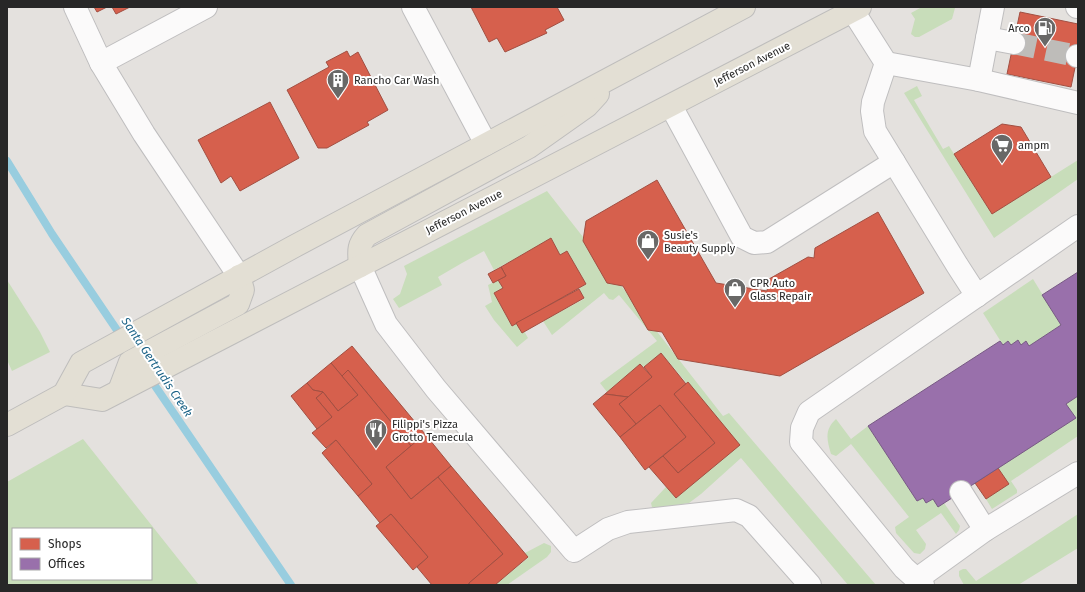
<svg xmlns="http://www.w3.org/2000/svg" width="1085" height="592" font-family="'Fira Sans',sans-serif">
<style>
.green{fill:#c8ddba;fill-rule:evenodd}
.shops{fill:#d6604d;stroke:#a24f42}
.offices{fill:#9970ab;stroke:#775a83}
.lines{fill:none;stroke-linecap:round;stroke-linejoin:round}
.stream{stroke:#98cddf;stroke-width:8}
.minor-tunnel{stroke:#bebcb9;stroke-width:22;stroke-dasharray:22 11;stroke-linecap:butt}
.minor-casing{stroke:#bfbebf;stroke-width:24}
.major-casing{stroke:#bebdbc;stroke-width:24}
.minor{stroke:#fbfafa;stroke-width:22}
.major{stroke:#e3dfd4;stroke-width:22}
.labels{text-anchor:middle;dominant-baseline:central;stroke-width:4;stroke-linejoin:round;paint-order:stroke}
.poi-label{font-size:11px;fill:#272727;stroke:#fff;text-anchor:start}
.street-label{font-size:11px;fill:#272727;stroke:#fff}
.water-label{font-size:12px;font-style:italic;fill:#1c6387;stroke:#fff}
</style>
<rect width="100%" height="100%" fill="#e4e1de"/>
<g class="green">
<polygon points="922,7 957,7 955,8 952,19 919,37 915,37 911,34 915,19 911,13"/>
<polygon points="917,86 922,96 914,100 943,149 949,146 992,214 1078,160 1078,179 994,238 904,93"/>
<polygon points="547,191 723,416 729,413 876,585 848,585 741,458 701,494 689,503 658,508 652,507 651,503 666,487 676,498 739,445 661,353 644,367 640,364 607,392 600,383 657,341 619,295 613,300 609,299 604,293 552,335 543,321 584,299 579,289 586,284 567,251 560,255 551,239 494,270 484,251 462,263 438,277 442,285 399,308 393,299 400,294 407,274 404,266"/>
<polygon points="1033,279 1061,325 1029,346 1026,342 1021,345 1018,341 1011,345 1008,341 1003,345 983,313"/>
<polygon points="7,280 40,332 50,352 12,371 7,360"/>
<polygon points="498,280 503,288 494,293 512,326 516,323 524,331 528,338 517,347 494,320 485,306 492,302 488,285"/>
<polygon points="1078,396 1078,436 1011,481 1017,490 1017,493 992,509 986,499 1009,484 998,468 1075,418 1066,404"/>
<path d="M836 419 851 439 868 426 917 501 923 498 927 503 933 499 944 503 960 526 959 530 956 534 941 513 916 530 926 544 925 549 920 554 914 553 896 533 895 527 909 517 851 444 836 456 831 454C827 440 824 430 836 419Z"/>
<path d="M83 439 199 585H7V482ZM13 529H151V579H13Z"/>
<polygon points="1078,514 1078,548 1018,585 964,585 959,576 959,571 963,569 966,569 976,581"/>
<polygon points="544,543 551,546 551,552 547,557 507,585 495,585 528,558 525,553"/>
</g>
<g class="shops">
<polygon points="94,7 107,7 97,12"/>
<polygon points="112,7 130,7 116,14"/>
<polygon points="471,7 557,7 564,20 545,30 547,33 505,52 497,38 489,42"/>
<polygon points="1020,12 1078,24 1078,53 1071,87 1007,74"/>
<polygon points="347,51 350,57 358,52 388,110 367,122 369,125 327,148 318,148 287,90 329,67 326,62"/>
<polygon points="270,102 299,158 240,191 231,176 221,183 198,140"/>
<polygon points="1002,124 1021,127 1051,177 992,214 954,154"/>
<polygon points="657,180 716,283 767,291 769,279 808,257 814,258 815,248 878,212 924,293 780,376 678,359 662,332 648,330 623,286 607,283 583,241 586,221"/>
<polygon points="551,238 560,255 567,251 586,284 512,326 494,293 503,288 498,280 506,276 501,267"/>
<polygon points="501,267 506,276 493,283 488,274"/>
<polygon points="579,289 584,298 522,333 516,323"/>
<polygon points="352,346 425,434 411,446 348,370 342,376 331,363"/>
<polygon points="661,353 686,384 674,394 715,443 678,473 663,456 686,437 660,405 636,424 619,404 652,377 644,367"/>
<polygon points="331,363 358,395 338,411 323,392 313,390 307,383"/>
<polygon points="640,364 652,377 628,397 605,394"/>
<polygon points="348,370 411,446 386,467 411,499 438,477 503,554 467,585 432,585 417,567 428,557 391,514 380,523 358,496 372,484 336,440 326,448 312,433 332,417 316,398 323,392 338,411 358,395 342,376"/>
<polygon points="688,382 740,445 676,498 649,467 663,456 678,473 715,443 674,394"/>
<polygon points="307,383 313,390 323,392 316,398 332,417 317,429 291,396"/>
<polygon points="605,394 628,397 619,404 636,424 620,437 593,404"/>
<polygon points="660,405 686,437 645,470 620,437"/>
<polygon points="425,434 451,466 411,499 386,467"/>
<polygon points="336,440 372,484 358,496 322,453"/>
<polygon points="451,466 528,557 495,585 470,585 469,583 503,554 438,477"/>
<polygon points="998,468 1009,484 986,499 975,483"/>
<polygon points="391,514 428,557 413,570 376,526"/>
</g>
<polygon class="offices" points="1078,272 1078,396 1066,404 1076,418 938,507 933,499 926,503 923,498 917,501 868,426 1000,341 1003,345 1008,341 1011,345 1018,340 1021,345 1026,341 1029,346 1061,325 1042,295"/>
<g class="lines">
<g class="stream">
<polyline points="7,161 52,234 123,339"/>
<polyline points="149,377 291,585"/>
</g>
<polyline class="minor-tunnel" points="1014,43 1077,56"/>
<g class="minor-casing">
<g id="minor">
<polyline points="75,7 101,63 144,134 239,276"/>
<polyline points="413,7 486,144"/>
<polyline points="1077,7 1078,7"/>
<polyline points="853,11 886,63"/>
<polyline points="987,38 1014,43"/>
<polyline points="1077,56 1078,56"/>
<polyline points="101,63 206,7"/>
<polyline points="979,80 993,7"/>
<polyline points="671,106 742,237 754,243 767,242 894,162"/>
<polyline points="360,266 386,324 436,389 574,551 608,529 628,522 736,510 749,516 810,585"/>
<polyline points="977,296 957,265 875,131 872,111 873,102 886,63 979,80 1078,103"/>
<polyline points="961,492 985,530"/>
<polyline points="917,579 985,530 1078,473"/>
<polyline points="923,585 904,568 801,442 802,428 809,412 1078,226"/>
</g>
</g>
<g class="major-casing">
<g id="major">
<path d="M360 266C359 252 357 246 367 235L529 147 587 106 598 94"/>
<polyline points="119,391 130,362 238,304 243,290 239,276"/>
<polyline points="64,394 102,400 860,7"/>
<polyline points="7,425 64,394 81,363 293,247 744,7"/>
</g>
</g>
<use href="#minor" class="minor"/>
<use href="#major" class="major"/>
</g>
<defs>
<g id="fuel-pin" transform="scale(1.15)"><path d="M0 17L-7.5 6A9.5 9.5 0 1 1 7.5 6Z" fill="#696867" stroke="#fff"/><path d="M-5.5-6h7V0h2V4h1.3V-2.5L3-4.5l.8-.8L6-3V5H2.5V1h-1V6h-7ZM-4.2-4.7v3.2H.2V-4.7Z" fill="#fff"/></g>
<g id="building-pin" transform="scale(1.15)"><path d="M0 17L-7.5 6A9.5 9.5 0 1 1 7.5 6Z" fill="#696867" stroke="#fff"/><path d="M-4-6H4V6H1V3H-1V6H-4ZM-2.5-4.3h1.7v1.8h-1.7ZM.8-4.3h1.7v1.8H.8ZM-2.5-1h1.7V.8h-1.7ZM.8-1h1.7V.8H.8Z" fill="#fff"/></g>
<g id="supermarket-pin" transform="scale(1.15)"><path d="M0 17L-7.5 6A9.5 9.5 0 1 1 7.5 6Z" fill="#696867" stroke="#fff"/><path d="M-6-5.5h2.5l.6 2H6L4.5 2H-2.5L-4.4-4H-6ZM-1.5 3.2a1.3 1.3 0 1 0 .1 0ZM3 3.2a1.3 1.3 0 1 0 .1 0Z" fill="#fff"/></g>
<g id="shop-pin" transform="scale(1.15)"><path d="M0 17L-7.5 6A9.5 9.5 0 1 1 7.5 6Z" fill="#696867" stroke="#fff"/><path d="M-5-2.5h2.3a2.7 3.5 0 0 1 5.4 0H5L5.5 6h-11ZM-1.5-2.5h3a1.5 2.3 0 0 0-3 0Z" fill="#fff"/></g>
<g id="restaurant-pin" transform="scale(1.15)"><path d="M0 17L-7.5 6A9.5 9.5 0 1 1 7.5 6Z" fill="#696867" stroke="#fff"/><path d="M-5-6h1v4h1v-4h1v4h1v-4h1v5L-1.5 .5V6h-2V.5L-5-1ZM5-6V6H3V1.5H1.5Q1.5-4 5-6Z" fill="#fff"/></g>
</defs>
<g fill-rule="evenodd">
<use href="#fuel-pin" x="1045" y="28"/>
<use href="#building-pin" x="338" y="80"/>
<use href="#supermarket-pin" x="1002" y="145"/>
<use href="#shop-pin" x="648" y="241"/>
<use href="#shop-pin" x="735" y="289"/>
<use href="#restaurant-pin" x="376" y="430"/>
</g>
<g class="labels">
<g class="poi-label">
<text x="1030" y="28" text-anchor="end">Arco</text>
<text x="354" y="80">Rancho Car Wash</text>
<text x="1018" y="145">ampm</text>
<text x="664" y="235">Susie's<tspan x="664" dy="13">Beauty Supply</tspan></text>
<text x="750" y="283">CPR Auto<tspan x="750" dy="13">Glass Repair</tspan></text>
<text x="392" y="424">Filippi's Pizza<tspan x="392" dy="13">Grotto Temecula</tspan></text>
</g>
<g class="street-label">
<text transform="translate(752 64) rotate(-27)">Jefferson Avenue</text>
<text transform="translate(464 212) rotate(-27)">Jefferson Avenue</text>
</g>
<g class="water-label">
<text transform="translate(157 367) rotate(56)">Santa Gertrudis Creek</text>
</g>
</g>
<rect width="1085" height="592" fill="none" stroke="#272727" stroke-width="16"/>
<rect x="12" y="528" width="140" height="52" fill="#ffffff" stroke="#a9a9a9"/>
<rect x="20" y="538" width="20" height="12" fill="#d6604d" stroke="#a9a9a9"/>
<text x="48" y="548" font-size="12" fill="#272727">Shops</text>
<rect x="20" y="558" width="20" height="12" fill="#9970ab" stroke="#a9a9a9"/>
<text x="48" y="568" font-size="12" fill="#272727">Offices</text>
</svg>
